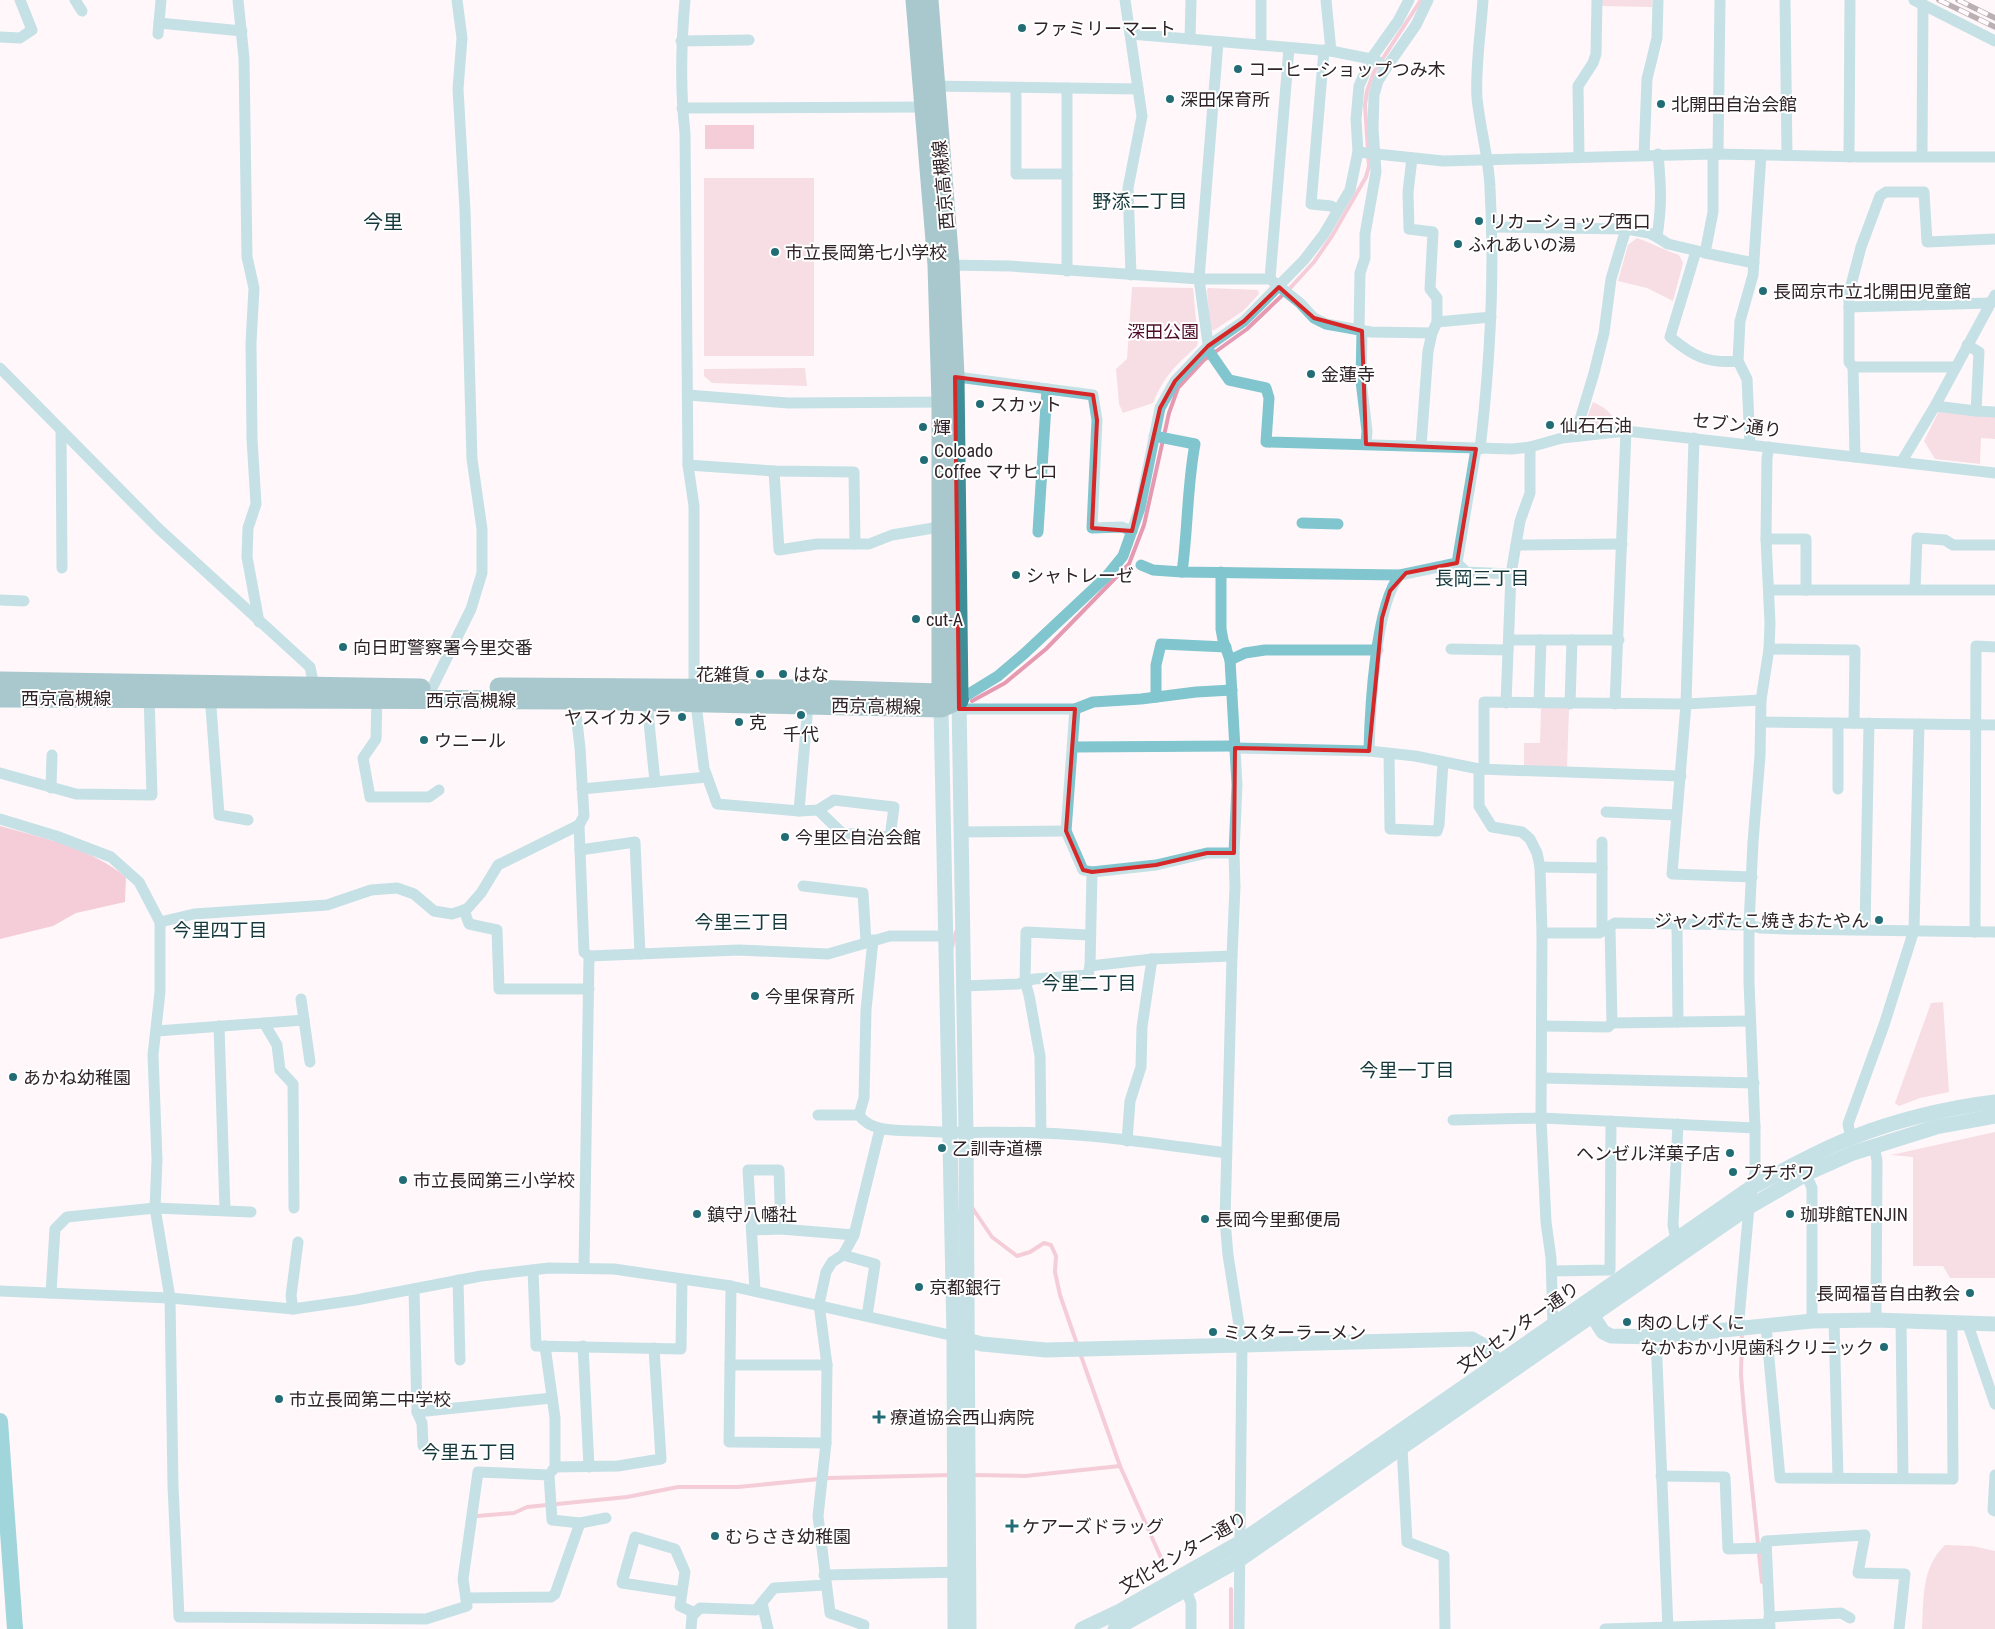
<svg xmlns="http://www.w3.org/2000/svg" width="1995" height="1629" font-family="'Roboto Condensed','Noto Sans JP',sans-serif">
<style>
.green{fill:#edbcca}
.water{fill:#e69ab2}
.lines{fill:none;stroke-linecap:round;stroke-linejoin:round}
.stream{stroke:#e69ab2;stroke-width:4}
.minor{stroke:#81c5ce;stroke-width:11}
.tertiary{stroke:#81c5ce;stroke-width:15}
.secondary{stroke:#2daab8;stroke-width:16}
.primary{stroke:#3e8e98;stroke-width:19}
.rail-casing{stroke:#665a5e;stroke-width:5.5}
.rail{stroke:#fff;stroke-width:4;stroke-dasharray:11;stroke-linecap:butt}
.marked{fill:none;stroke:#d62828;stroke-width:4;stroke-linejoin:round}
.poi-dot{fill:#226c75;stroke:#fff;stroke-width:2}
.labels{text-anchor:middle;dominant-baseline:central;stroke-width:4;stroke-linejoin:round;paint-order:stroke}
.poi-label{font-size:18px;fill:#302327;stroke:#fff;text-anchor:start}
.street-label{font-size:18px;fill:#302327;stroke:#fff}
.park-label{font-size:18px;fill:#4e0b28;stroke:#fff}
.neighbourhood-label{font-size:19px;fill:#16383c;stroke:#fff}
.quarter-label{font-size:20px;fill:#16383c;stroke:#fff}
</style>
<rect width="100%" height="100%" fill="#fff7f9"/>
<g class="green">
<polygon points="1600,0 1652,0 1652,7 1600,6"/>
<rect x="704" y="178" width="110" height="178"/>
<path d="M1637 238C1651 243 1664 250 1679 255L1683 263 1673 301 1647 288 1618 281 1628 245Z"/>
<path d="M1132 287 1193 288 1198 341 1197 346C1174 367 1165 375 1153 403L1123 413 1119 404 1116 369 1127 359Z"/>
<polygon points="1208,288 1258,290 1259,294 1243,311 1213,331 1210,327 1207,290"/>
<polygon points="805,368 807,386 712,383 704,376 704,369"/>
<path d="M1593 402C1604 407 1613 413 1616 424L1592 426C1583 421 1590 410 1593 402Z"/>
<polygon points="1939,411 1995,417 1995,439 1981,438 1980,464 1935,459 1924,441"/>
<polygon points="1541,708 1569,708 1567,768 1524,767 1524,743 1540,743"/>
<polygon points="1943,1002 1949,1092 1920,1098 1899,1106 1895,1103 1931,1003"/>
<polygon points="1995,1132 1995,1278 1950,1278 1943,1266 1913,1266 1913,1157 1891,1155"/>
<path d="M1945 1545 1972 1546 1995 1551V1629H1922C1924 1598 1921 1568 1945 1545Z"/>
</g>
<g class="water">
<rect x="705" y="125" width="49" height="24"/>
<path d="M0 826C44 838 90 848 126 877L125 902 76 913 53 926 0 939Z"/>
</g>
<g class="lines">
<g class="stream">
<polyline points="972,701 1005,683 1046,649 1129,564 1144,525 1169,413 1178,388 1204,360 1247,329 1292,286 1314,262 1332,236 1366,177 1369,166 1365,105 1367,91 1374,72 1421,0"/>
<polyline points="952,947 956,932"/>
<polyline points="971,1206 992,1237 1017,1256 1030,1252 1044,1243 1051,1245 1056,1256 1055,1272 1060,1295 1077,1344"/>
<polyline points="1742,1333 1741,1375 1744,1411 1762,1582"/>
<polyline points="1080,1353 1120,1466 1166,1569"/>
<polyline points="971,1475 1025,1476 1120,1466"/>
<polyline points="477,1516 514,1513 527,1507 627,1497 678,1487 738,1487 829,1478 951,1475"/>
<polyline points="1231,1629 1231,1589"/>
</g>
<g class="minor">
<polyline points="75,0 82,11"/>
<polyline points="238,0 244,58 247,257 254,288 251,343 252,439 256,504 248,528 247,557 259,622"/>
<path d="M685 0C681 45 680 89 685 133L688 465 694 506V688L704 768 717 804 799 811 818 810 834 800 894 807 890 837 842 833 818 810"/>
<polyline points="1125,0 1142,116 1128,188 1131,275"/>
<polyline points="1261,0 1261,45"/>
<polyline points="1326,0 1331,51"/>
<polyline points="1785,0 1787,155"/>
<polyline points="1914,0 1995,41"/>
<polyline points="159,23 242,31"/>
<polyline points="158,34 161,0"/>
<polyline points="1130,34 1331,51 1371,59 1377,61 1386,68 1378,81 1374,95 1373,129 1376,172 1365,234 1365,258 1360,273 1359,330"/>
<polyline points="0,37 20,38 32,30 20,0"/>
<polyline points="1190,39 1191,0"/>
<polyline points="681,41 749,40"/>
<polyline points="1218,42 1199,279 1209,351 1229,380 1266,388 1269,398 1266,442 1512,449 1530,447 1562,438 1626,431 1995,473"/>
<polyline points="1324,50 1311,204 1331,206 1338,210"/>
<polyline points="1386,68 1416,25 1428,0"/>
<polyline points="930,86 1138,89"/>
<polyline points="1016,88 1016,174 1067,174"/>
<polyline points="682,108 930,107"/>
<polyline points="1358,152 1443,161 1713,154 1862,157 1995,157"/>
<polyline points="1713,154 1713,212 1705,253 1754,263"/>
<polyline points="1718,154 1720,0"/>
<polyline points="1644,155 1647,79 1657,38 1658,0"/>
<polyline points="1922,156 1923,4"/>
<polyline points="1579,157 1578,86 1593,63 1596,54 1597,0"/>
<polyline points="1849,157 1850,0"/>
<polyline points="1412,158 1408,192 1409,229 1433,232 1430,289 1437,298 1437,322 1432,333 1428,351 1421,446"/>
<polyline points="1492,227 1626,229 1611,279 1604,333 1594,373 1578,426 1578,436"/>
<path d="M1626 229 1649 233 1657 237C1662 204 1661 187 1658 154"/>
<polyline points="1657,237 1668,244 1702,252"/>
<path d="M1696 251 1670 337C1693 356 1707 364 1738 361"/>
<polyline points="946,265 1010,266 1199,279 1270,279 1300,303 1314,318 1326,324 1371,332 1432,333"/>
<polyline points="1067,271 1067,88"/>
<polyline points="1270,279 1289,48"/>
<polyline points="1849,307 1990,303"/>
<polyline points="1437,322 1491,317"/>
<polyline points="1362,331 1361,381 1367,431 1366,444"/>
<polyline points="1853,367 1956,367"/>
<polyline points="0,368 159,529 310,667 314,686"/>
<polyline points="950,376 1093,395 1097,420 1092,528 1122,527 1132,531"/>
<polyline points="688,395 788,403 946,402"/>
<polyline points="1935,406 1976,411 1979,352 1967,345"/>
<polyline points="1976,411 1995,412"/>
<polyline points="61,430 62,568"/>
<path d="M1154 436 1195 444C1187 486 1188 529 1182 572"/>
<polyline points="1694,438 1686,704 1672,874 1752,877"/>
<polyline points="1750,445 1747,379 1738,361 1740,321 1753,275 1761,155"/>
<path d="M1480 449C1490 363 1495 275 1490 188 1489 159 1480 128 1477 98 1475 69 1481 30 1483 0"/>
<polyline points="1855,457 1853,367 1849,362 1849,293 1861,247 1880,196 1886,192 1924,192 1927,242 1995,239"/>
<polyline points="1902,461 1935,406 1995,295"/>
<polyline points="688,465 774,471 854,472 855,544"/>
<polyline points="774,471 779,550 817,544 869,544 892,535 945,526"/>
<polyline points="1302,523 1338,524"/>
<polyline points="1038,532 1047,389"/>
<polyline points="1766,539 1806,539 1806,590"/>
<polyline points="1516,545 1622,544"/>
<polyline points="1457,563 1466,572 1511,574"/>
<polyline points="1141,565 1153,570 1182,572 1400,575 1457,563 1476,449"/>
<polyline points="1221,572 1221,629 1223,640 1230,660 1237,785 1234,853 1235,887 1232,956 1225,1220 1228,1255 1242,1344 1239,1629"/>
<polyline points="1915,589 1917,538 1945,540 1953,545 1995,545"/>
<polyline points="1769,590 1995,590"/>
<polyline points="0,600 24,601"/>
<polyline points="1509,640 1619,640"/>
<polyline points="1451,649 1508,650"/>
<polyline points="1769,649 1855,650 1854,723"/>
<polyline points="1230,660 1245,653 1265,650 1378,650"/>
<polyline points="432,688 471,609 482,573 482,529 472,459 465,210 458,89 462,38 457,0"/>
<polyline points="210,694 219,815 248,820"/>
<polyline points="377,694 376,739 363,758 370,797 429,797 439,790"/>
<polyline points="574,696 580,748 584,816 579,825 584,952 589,956 584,1268"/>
<polyline points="1156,697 1156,665 1161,644 1226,647"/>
<polyline points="959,700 998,676 1025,653 1106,577 1123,556 1140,508 1160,408 1175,381 1208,346 1244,321 1304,260 1324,234 1350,190 1358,152 1356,119 1359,86 1371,59 1398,21 1409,0"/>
<polyline points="647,702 655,782"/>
<polyline points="1506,703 1511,574 1520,521 1530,493 1530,447"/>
<polyline points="1539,703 1541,640"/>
<polyline points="1570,704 1572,640"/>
<polyline points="1615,704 1626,431"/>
<polyline points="959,709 1075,709 1093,702 1141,699 1196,692 1232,690"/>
<polyline points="1075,709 1066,831 1083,870 1092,872 1156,865 1207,853 1234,853"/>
<polyline points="1761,722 1995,725"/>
<polyline points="1073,747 1235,746"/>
<polyline points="1235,748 1369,751 1415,756 1479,769 1681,776"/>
<path d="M1369 751C1370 711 1375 604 1400 575"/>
<polyline points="1389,754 1390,829 1437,831 1439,825 1443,762"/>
<polyline points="1479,769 1479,806 1492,827 1522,832 1530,839 1537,853 1540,867 1542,933 1541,1118 1546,1222 1551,1258 1553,1325"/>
<polyline points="1484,769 1484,702 1686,704 1761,700"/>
<polyline points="0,773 76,794 152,795 149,694"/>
<polyline points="51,788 52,755"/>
<polyline points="582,789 707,777"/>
<polyline points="1838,789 1838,723"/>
<polyline points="799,811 808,705"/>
<polyline points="1606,812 1676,815"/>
<polyline points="0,819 56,836 111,857 139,882 160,922 160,992 153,1055 157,1160 155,1208 170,1298 173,1486 179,1617 426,1619 467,1606 463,1579 478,1472 549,1475 552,1520 580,1523"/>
<polyline points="961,832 1066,831"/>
<polyline points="580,850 635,842 640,954"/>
<polyline points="1540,867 1602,868 1602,931"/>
<polyline points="1602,868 1602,842"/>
<polyline points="803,886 863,893 866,942"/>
<polyline points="464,910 469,924 497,930 499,989 589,989"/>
<polyline points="160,922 194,914 327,905 371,890 397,888 414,894 434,911 452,914 467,909 481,893 498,865 579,825"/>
<polyline points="1677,924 1678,1022"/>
<polyline points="1610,927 1612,1023"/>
<polyline points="1865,929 1869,723"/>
<polyline points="1975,932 1976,646 1995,647"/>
<polyline points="1542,933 1599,933 1615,923 1749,925 1760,928 1785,929 1995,932"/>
<polyline points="589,956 739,950 828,954 890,936 945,936"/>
<polyline points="1090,966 1092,872"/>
<polyline points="962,986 1018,984 1034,979 1088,975 1090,966 1152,959 1232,956"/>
<polyline points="301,999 310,1062"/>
<polyline points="264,1023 277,1045 280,1070 293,1084 294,1208"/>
<polyline points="219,1026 225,1210"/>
<polyline points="1542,1026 1608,1027 1612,1023 1750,1021"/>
<polyline points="157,1031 304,1020"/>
<polyline points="1542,1078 1754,1083"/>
<path d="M818 1115H859C871 1133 899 1130 919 1131 959 1134 1000 1131 1041 1133 1103 1135 1165 1145 1226 1153"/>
<polyline points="859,1115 864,1098 866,1010 873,940"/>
<polyline points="1453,1120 1541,1118 1755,1128"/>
<polyline points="1041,1133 1040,1056 1029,995 1025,982 1026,932 1089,935"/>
<polyline points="1851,1138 1848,1124 1884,1025 1914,930 1919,724"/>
<polyline points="1127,1141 1130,1101 1141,1067 1142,1027 1152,959"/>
<polyline points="1874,1145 1877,1161 1876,1320"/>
<polyline points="1806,1174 1812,1188 1812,1321"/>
<polyline points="752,1230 781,1229 854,1235"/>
<polyline points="1676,1240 1673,1225 1678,1124"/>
<polyline points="843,1255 875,1264 867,1316"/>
<polyline points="533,1270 536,1346 681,1349 682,1279"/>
<polyline points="1552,1271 1610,1270 1611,1121"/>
<polyline points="458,1280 460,1360"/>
<polyline points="731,1286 729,1442 826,1443"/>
<polyline points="414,1289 417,1412 552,1398"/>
<polyline points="0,1291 170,1298 293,1309 356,1300 481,1276 549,1268 614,1269 731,1286 954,1336"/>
<polyline points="755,1291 748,1170 779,1170 781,1229"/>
<polyline points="51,1293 55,1229 67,1217 155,1208 251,1212"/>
<polyline points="293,1309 291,1296 298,1242"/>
<polyline points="1834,1320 1838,1478"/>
<polyline points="1901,1321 1903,1478"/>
<polyline points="1967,1322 1995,1404"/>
<polyline points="1766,1326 1780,1478 1953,1479 1952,1322"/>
<polyline points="1738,1330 1749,1207 1755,1172 1755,1128 1749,982 1749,925 1753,842 1760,756 1761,700 1769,649 1770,623 1766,539 1767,458 1769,447"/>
<polyline points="1656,1337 1668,1629"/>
<polyline points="545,1346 555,1418 555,1467 552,1471"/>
<polyline points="583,1346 589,1467"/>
<polyline points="730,1365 827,1365"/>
<polyline points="417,1412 422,1423 423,1446"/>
<polyline points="1402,1447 1407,1542 1444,1556 1445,1629"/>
<polyline points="555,1467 618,1466 661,1459 654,1348"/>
<polyline points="1995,1475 1993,1510 1995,1511"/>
<polyline points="1661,1476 1725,1477 1728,1549 1766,1548"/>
<polyline points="824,1575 962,1572"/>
<polyline points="1186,1590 1191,1603 1191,1629"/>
<polyline points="682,1592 622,1583 635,1537 675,1549 685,1572 680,1606 695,1613"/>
<polyline points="466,1598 551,1597 555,1594 580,1523 606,1518"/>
<polyline points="762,1603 768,1629"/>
<polyline points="1769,1617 1841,1613 1850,1618"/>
<polyline points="691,1629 692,1616 700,1608 756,1610 774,1588 825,1585"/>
<polyline points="863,1629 864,1625 830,1613 818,1516 826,1443 827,1365 819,1304 826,1272 832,1262 843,1255 854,1235 880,1129"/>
<polyline points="1605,1629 1769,1624"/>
<polyline points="1770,1629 1766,1541 1865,1535 1858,1573 1905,1574 1899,1629"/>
</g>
<g class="tertiary">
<polyline points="959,700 966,1133 969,1629"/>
<polyline points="941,708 954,1336 955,1629"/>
<polyline points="1587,1307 1603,1332 1611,1336 1656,1337 1812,1321 1876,1320 1995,1324"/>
<polyline points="959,1338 982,1344 1046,1350 1472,1339 1488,1348 1502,1371"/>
<path d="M1082 1629 1120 1611 1239 1543 1752 1187C1785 1170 1817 1151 1851 1138 1897 1120 1946 1108 1995 1102"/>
<polyline points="1115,1629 1239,1560 1749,1207 1806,1174 1853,1153 1936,1127 1995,1116"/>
</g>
<polyline class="secondary" points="0,1421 15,1629"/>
<g class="primary">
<polyline points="915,0 937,265 941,402 941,705"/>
<polyline points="929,0 950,265 955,377 959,700"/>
<polyline points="0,681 421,688"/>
<polyline points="499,687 809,689 941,693 959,700"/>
<polyline points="0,698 575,700 941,708 959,700"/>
</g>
<g class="rail-casing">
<g id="rail">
<polyline points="1939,0 1995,27"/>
<polyline points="1958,0 1995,18"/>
</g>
</g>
<use href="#rail" class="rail"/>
</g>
<path d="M0 0H1995V1629H0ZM1279 287 1314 318 1362 331 1366 444 1476 449 1457 563 1406 573 1390 591 1382 618 1369 751 1235 748 1234 853H1207L1156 865 1092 872 1083 870 1066 831 1075 709H959L955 377 1093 395 1097 420 1092 528 1132 531 1160 408 1175 381 1208 346 1244 321Z" fill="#fff7f9" fill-opacity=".55" fill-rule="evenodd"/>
<path class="marked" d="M1279 287 1314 318 1362 331 1366 444 1476 449 1457 563 1406 573 1390 591 1382 618 1369 751 1235 748 1234 853H1207L1156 865 1092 872 1083 870 1066 831 1075 709H959L955 377 1093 395 1097 420 1092 528 1132 531 1160 408 1175 381 1208 346 1244 321Z"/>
<g class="poi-dot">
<circle cx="1022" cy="28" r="5"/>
<circle cx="1238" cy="69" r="5"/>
<circle cx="1170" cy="99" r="5"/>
<circle cx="1661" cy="104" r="5"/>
<circle cx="1479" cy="221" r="5"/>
<circle cx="1458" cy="244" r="5"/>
<circle cx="775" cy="252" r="5"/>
<circle cx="1763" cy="291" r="5"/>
<circle cx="1311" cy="374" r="5"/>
<circle cx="980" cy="404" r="5"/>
<circle cx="1550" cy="425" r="5"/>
<circle cx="923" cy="427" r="5"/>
<circle cx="924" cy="460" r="5"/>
<circle cx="1016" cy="575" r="5"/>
<circle cx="916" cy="619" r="5"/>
<circle cx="343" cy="647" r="5"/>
<circle cx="760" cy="674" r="5"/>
<circle cx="783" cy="674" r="5"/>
<circle cx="801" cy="715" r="5"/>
<circle cx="682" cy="717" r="5"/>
<circle cx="739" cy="722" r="5"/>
<circle cx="424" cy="740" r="5"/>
<circle cx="785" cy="837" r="5"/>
<circle cx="1879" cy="920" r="5"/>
<circle cx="755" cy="996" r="5"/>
<circle cx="13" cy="1077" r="5"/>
<circle cx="942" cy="1148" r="5"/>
<circle cx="1730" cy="1153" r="5"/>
<circle cx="1733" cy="1172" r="5"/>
<circle cx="403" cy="1180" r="5"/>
<circle cx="697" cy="1214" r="5"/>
<circle cx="1790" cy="1214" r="5"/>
<circle cx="1205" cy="1219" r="5"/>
<circle cx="919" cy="1287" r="5"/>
<circle cx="1970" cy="1293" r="5"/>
<circle cx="1627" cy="1322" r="5"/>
<circle cx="1213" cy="1332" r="5"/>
<circle cx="1884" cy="1347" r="5"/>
<circle cx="279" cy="1399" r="5"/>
<path d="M876.5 1409.5h5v5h5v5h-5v5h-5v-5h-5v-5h5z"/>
<path d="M1009.5 1518.5h5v5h5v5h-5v5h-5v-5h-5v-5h5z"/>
<circle cx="715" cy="1536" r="5"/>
</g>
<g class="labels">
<g class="poi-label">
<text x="1032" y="28">ファミリーマート</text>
<text x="1248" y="69">コーヒーショップつみ木</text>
<text x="1180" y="99">深田保育所</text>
<text x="1671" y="104">北開田自治会館</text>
<text x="1489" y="221">リカーショップ西口</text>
<text x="1468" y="244">ふれあいの湯</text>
<text x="785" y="252">市立長岡第七小学校</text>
<text x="1773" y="291">長岡京市立北開田児童館</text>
<text x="1321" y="374">金蓮寺</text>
<text x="990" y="404">スカット</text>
<text x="1560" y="425">仙石石油</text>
<text x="933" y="427">輝</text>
<text x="934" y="450">Coloado<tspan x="934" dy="21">Coffee マサヒロ</tspan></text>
<text x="1026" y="575">シャトレーゼ</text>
<text x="926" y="619">cut-A</text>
<text x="353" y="647">向日町警察署今里交番</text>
<text x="750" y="674" text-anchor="end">花雑貨</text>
<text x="793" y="674">はな</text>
<text x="672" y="717" text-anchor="end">ヤスイカメラ</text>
<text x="749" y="722">克</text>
<text x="801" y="734" text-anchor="middle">千代</text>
<text x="434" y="740">ウニール</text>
<text x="795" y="837">今里区自治会館</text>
<text x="1869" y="920" text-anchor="end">ジャンボたこ焼きおたやん</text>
<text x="765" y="996">今里保育所</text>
<text x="23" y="1077">あかね幼稚園</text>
<text x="952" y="1148">乙訓寺道標</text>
<text x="1720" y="1153" text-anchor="end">ヘンゼル洋菓子店</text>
<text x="1743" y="1172">プチポワ</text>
<text x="413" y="1180">市立長岡第三小学校</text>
<text x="707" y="1214">鎮守八幡社</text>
<text x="1800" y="1214">珈琲館TENJIN</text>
<text x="1215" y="1219">長岡今里郵便局</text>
<text x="929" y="1287">京都銀行</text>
<text x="1960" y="1293" text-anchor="end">長岡福音自由教会</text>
<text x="1637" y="1322">肉のしげくに</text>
<text x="1223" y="1332">ミスターラーメン</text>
<text x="1874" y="1347" text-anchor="end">なかおか小児歯科クリニック</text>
<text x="289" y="1399">市立長岡第二中学校</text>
<text x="890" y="1417">療道協会西山病院</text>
<text x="1022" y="1526">ケアーズドラッグ</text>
<text x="725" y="1536">むらさき幼稚園</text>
</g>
<g class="street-label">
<text transform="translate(943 185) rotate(-95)">西京高槻線</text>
<text transform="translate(1737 425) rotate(7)">セブン通り</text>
<text x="66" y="698">西京高槻線</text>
<text x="471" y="700">西京高槻線</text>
<text transform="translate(876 706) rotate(1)">西京高槻線</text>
<text transform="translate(1518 1327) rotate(-35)">文化センター通り</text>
<text transform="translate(1183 1552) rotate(-30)">文化センター通り</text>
</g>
<g class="park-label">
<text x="1163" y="331">深田公園</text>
</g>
<g class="neighbourhood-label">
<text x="1140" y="201">野添二丁目</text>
<text x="1482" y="578">長岡三丁目</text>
<text x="742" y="922">今里三丁目</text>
<text x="220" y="930">今里四丁目</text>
<text x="1089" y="983">今里二丁目</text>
<text x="1407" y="1070">今里一丁目</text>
<text x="469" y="1452">今里五丁目</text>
</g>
<g class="quarter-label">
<text x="383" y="222">今里</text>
</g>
</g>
</svg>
